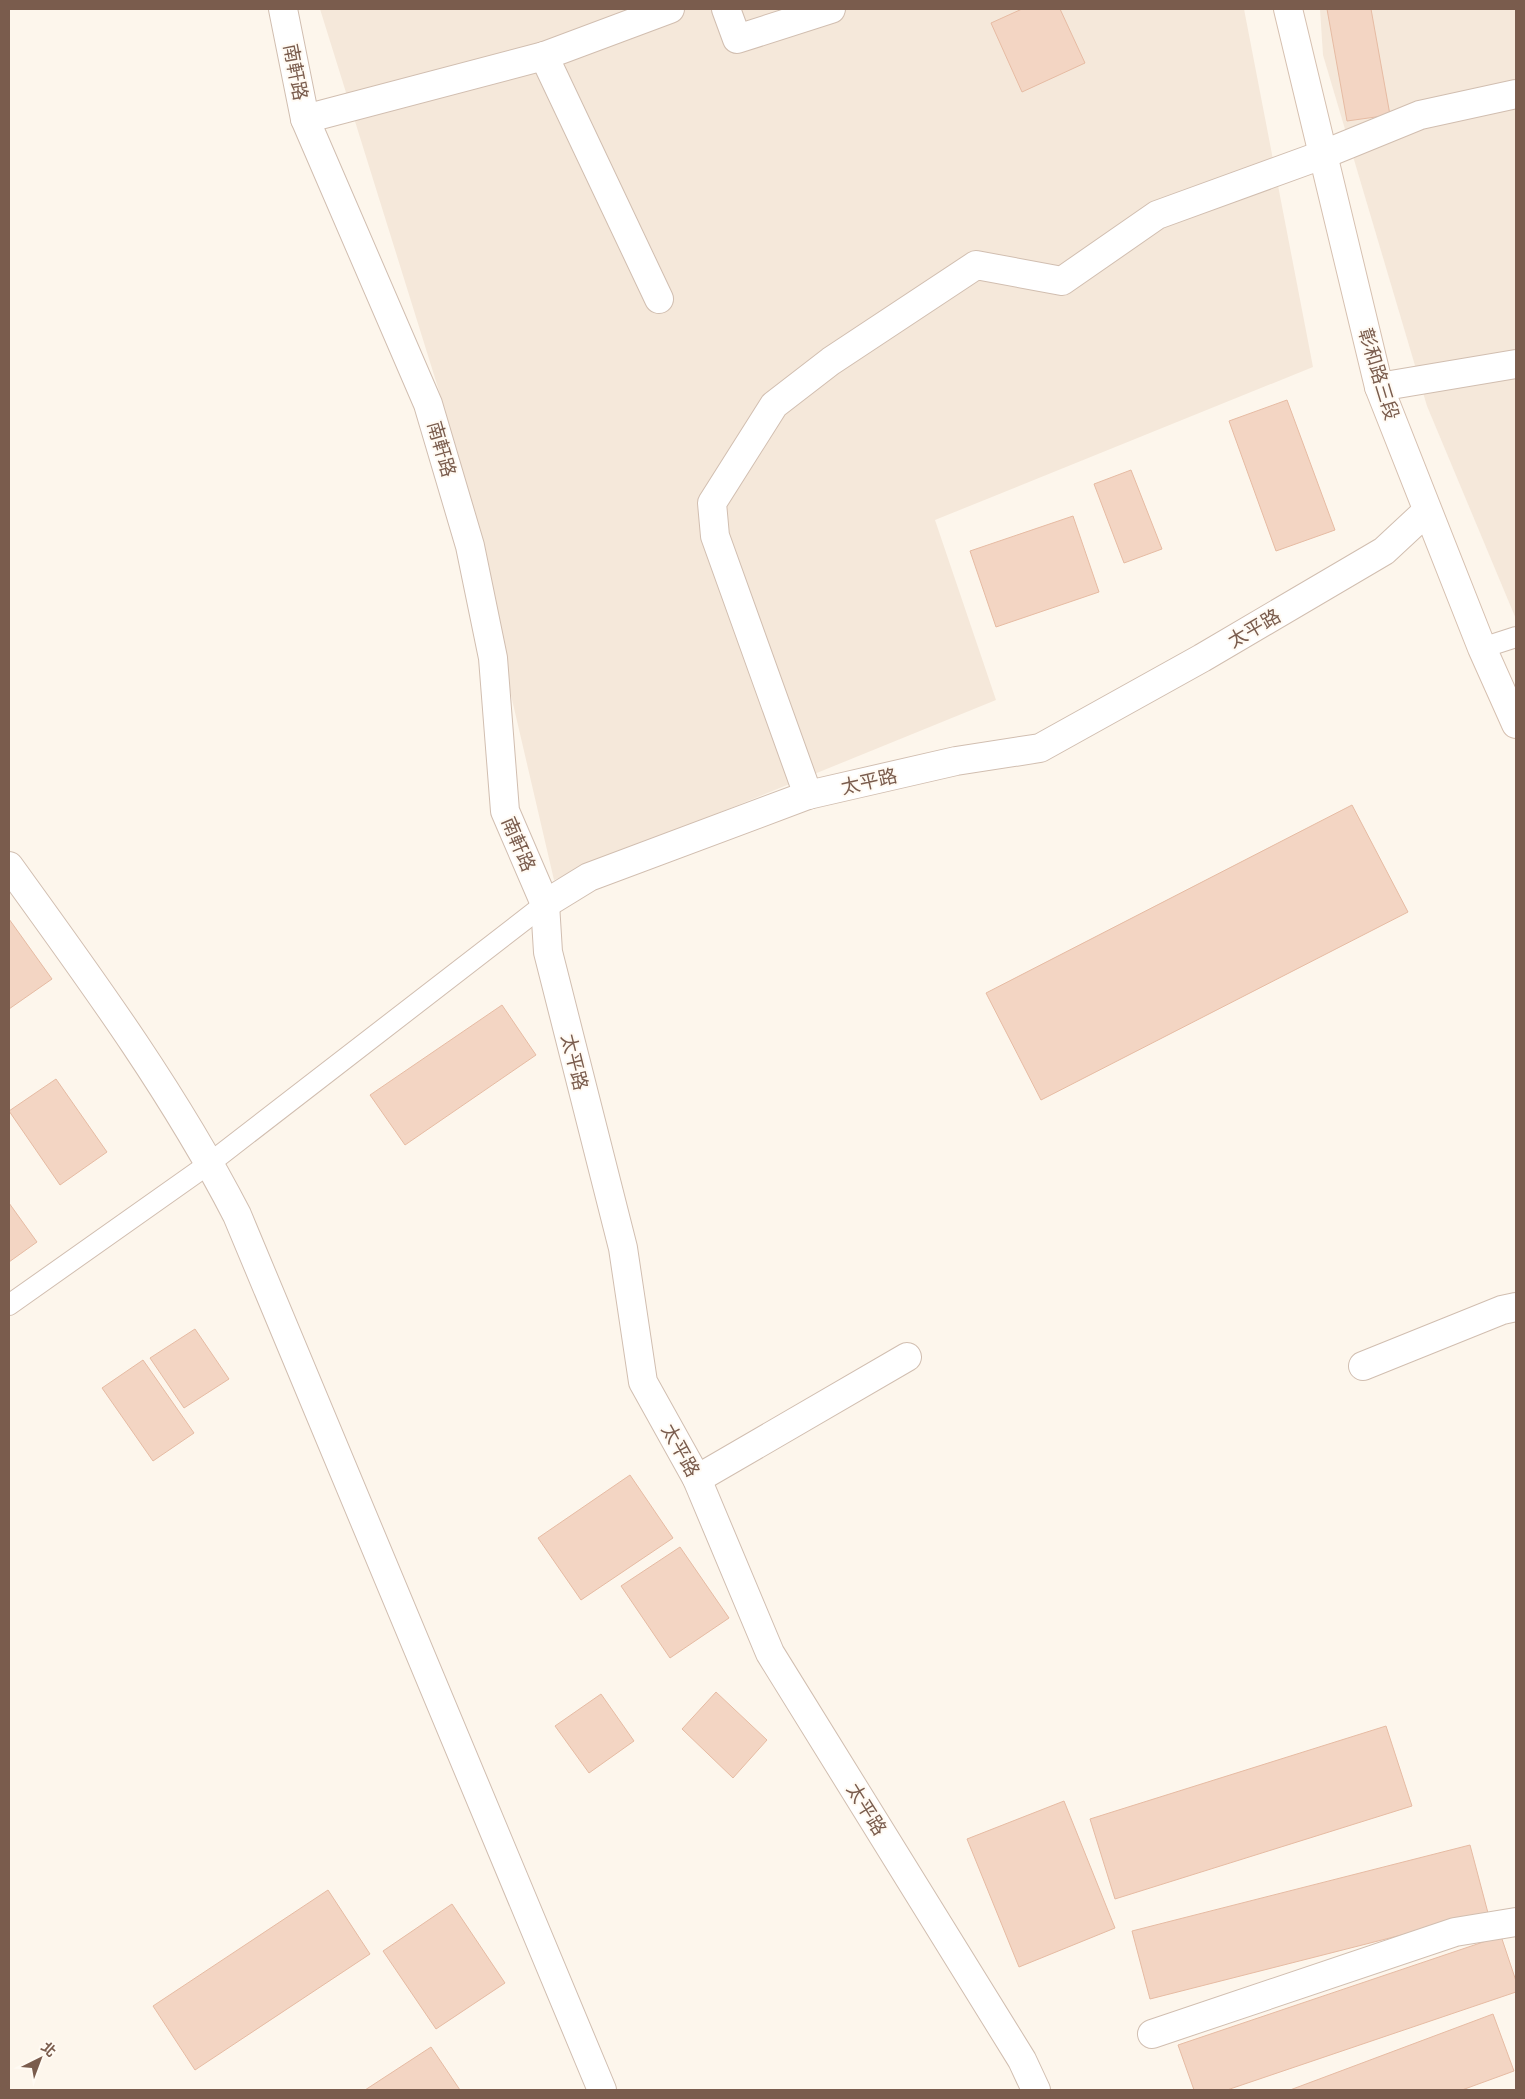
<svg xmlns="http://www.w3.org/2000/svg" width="1525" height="2099" font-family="Mulish,'Noto Sans TC',sans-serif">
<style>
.residential{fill:#f5e8da}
.building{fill:#f3d5c3;stroke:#e6bba3}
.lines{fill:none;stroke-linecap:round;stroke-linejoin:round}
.service-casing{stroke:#d1beb0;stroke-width:22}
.minor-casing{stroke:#d1beb0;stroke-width:30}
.tertiary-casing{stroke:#d1beb0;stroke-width:30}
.secondary-casing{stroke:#d6c0b0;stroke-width:30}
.service{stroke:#fff;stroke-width:20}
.minor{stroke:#fff;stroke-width:28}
.tertiary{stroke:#fff;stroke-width:28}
.secondary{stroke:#fff;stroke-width:28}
.labels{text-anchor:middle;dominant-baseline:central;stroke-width:4;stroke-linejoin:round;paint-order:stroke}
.street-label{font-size:19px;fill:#7a5c4d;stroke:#fffaf3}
</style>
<rect width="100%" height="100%" fill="#fdf6ec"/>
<g class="residential">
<polygon points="320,9 1244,9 1313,367 935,520 996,700 554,880 444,407"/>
<polygon points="1320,9 1516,9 1516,619 1427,406 1323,55"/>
</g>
<g class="building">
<polygon points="1022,9 1060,9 1085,63 1022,92 991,23"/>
<polygon points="1327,9 1371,9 1390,115 1347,121"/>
<polygon points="1287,400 1335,530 1276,551 1229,421"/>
<polygon points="1131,470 1162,549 1124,563 1094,484"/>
<polygon points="1073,516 1099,592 996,627 970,551"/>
<polygon points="1352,805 1408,912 1041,1100 986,993"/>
<polygon points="9,919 52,979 9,1009"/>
<polygon points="502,1005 536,1055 405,1145 370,1095"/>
<polygon points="56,1079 107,1152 60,1185 9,1111"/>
<polygon points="9,1203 37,1242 9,1262"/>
<polygon points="195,1329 229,1379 184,1408 150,1358"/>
<polygon points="143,1360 194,1433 153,1461 102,1388"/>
<polygon points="630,1475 673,1538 581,1600 538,1538"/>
<polygon points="680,1547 729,1618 670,1658 621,1586"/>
<polygon points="716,1692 767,1740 733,1778 682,1729"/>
<polygon points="601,1694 634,1741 589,1773 555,1726"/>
<polygon points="1386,1726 1412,1806 1115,1899 1090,1819"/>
<polygon points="1064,1801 1115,1928 1019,1967 967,1839"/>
<polygon points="1470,1845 1488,1913 1150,1999 1132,1931"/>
<polygon points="328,1890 370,1954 195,2070 153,2006"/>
<polygon points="452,1904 505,1983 436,2029 383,1951"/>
<polygon points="1501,1936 1516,1981 1516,1992 1227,2090 1194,2090 1178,2045"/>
<polygon points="1493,2014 1514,2071 1462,2090 1290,2090"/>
<polygon points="431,2047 460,2090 365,2090"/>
</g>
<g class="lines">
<g class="service-casing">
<g id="service">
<polyline points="1482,648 1516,637"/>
<polyline points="9,1305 210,1163 545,904"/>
</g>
</g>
<g class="minor-casing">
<g id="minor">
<polyline points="726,9 737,39 831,9"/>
<polyline points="544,56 659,299"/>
<polyline points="305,119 544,56 670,9"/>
<polyline points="1379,387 1516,364"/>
<polyline points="808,795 715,536 712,503 774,405 831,361 976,265 1062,281 1157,215 1322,155 1420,115 1516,94"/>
<path d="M9 866C90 978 173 1091 237 1215L602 2090"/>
<polyline points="545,904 589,877 808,795 956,761 1040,748 1202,658 1384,551 1427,511"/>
<polyline points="1363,1366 1502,1310 1516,1307"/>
<polyline points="697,1479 907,1357"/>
<polyline points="1152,2034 1455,1932 1516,1922"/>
</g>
</g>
<g class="tertiary-casing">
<polyline id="tertiary" points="283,9 305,119 428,404 470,546 493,658 505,811 545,904 548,952 623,1248 643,1382 697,1479 770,1653 1022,2060 1036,2090"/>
</g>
<g class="secondary-casing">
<polyline id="secondary" points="1288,9 1379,387 1482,648 1516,724"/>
</g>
<use href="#service" class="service"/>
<use href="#minor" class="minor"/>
<use href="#tertiary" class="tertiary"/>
<use href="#secondary" class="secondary"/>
</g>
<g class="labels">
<g class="street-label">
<text transform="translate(296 72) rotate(79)">南軒路</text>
<text transform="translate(1379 374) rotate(73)">彰和路三段</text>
<text transform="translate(442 449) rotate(74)">南軒路</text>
<text transform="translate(1254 628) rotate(-30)">太平路</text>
<text transform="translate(869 781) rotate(-13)">太平路</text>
<text transform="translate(519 844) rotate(67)">南軒路</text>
<text transform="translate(575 1062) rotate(76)">太平路</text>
<text transform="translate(681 1450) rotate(61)">太平路</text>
<text transform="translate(867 1809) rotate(58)">太平路</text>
</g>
</g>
<rect width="1525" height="2099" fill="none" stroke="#7a5c4d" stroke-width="20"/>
<g transform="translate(40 2059) rotate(42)" stroke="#fffaf3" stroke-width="4" paint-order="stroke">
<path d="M0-4L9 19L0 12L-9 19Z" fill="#7a5c4d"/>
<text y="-8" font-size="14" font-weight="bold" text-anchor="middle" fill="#7a5c4d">北</text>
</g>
</svg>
